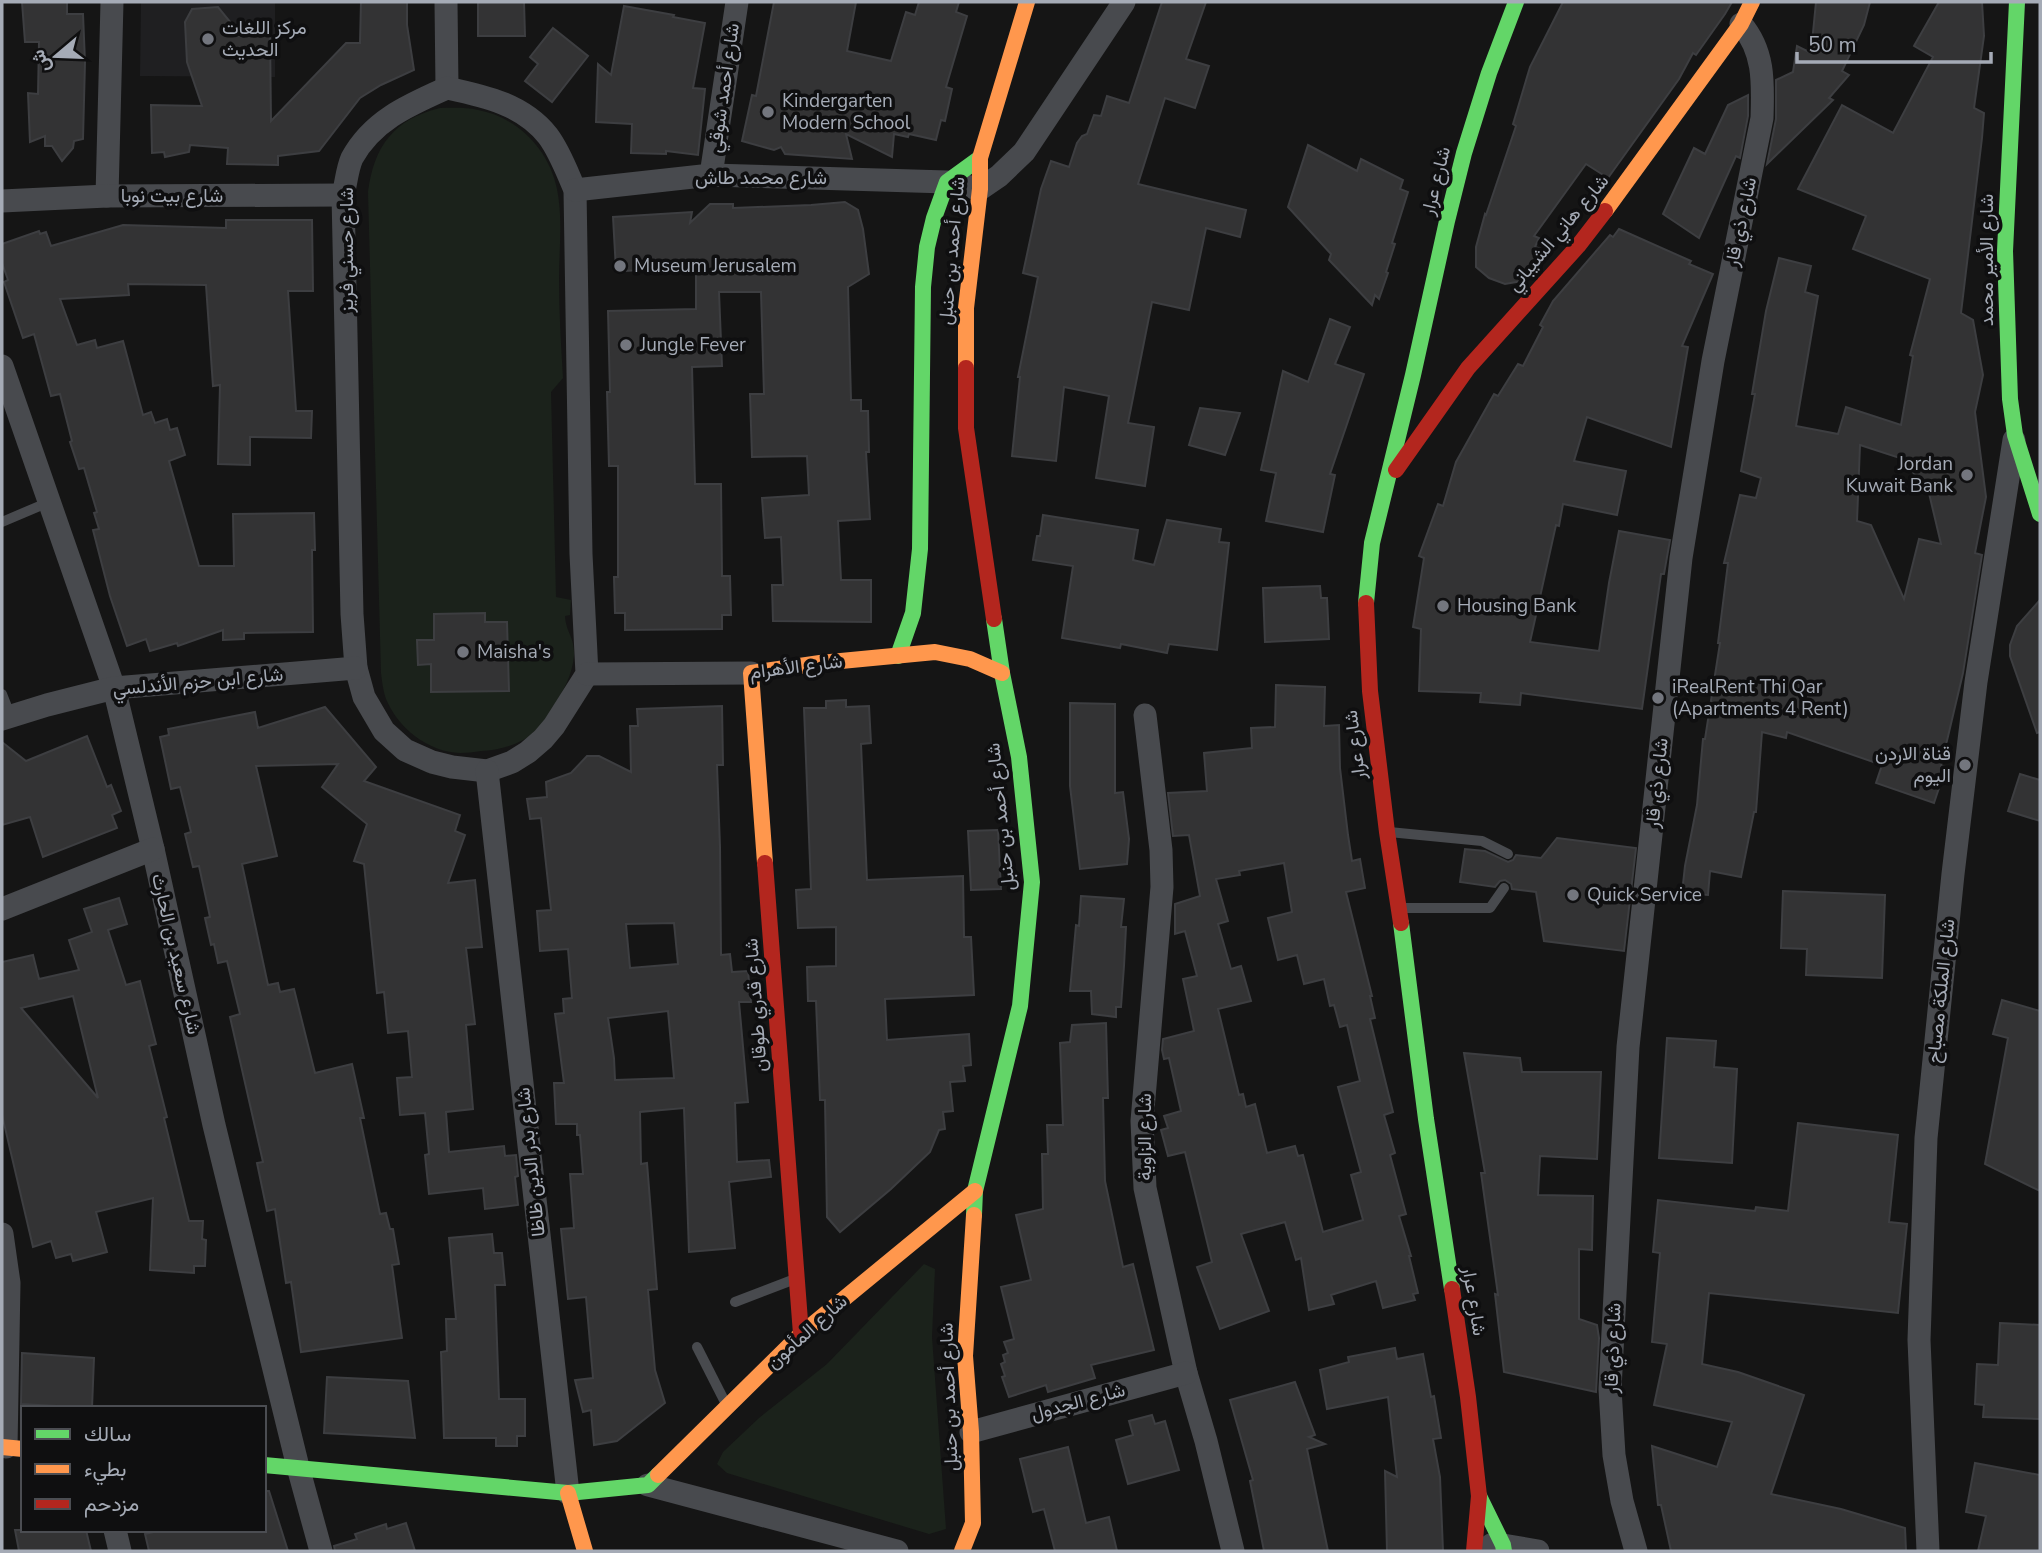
<svg xmlns="http://www.w3.org/2000/svg" width="2042" height="1553" font-family="'Nunito Sans',Vazirmatn,sans-serif">
<style>
.built{fill:#1f1f21}
.green{fill:#1b221b}
.building{fill:#333334;stroke:#3d3e41;stroke-width:2;fill-rule:evenodd}
.lines{fill:none;stroke-linecap:round;stroke-linejoin:round}
.lane{stroke:#484a4e;stroke-width:10}
.street{stroke:#484a4e;stroke-width:23}
.fast{stroke:#63d668;stroke-width:16}
.slow{stroke:#ff974d;stroke-width:16}
.jam{stroke:#b3261e;stroke-width:16}
.poi-dot{fill:#73767e;stroke:#0f0f10;stroke-width:2.5}
.labels{text-anchor:middle;dominant-baseline:central;stroke-width:7;stroke-linejoin:round;paint-order:stroke}
.poi-label{font-size:19px;fill:#a5abb6;stroke:#0f0f10;text-anchor:start}
.street-label{font-size:19px;fill:#a5abb6;stroke:#0f0f10}
</style>
<rect width="100%" height="100%" fill="#151515"/>
<polygon class="built" points="141,2 275,2 275,77 140,76"/>
<g class="green">
<path d="M440 108C452 108 465 107 478 110 517 117 549 149 557 189 563 218 559 250 559 280 559 313 561 345 563 378L551 392 556 597 571 600 570 615 565 616C566 633 575 637 574 656 572 675 564 690 554 705 548 714 543 724 536 731 522 744 500 750 481 751 474 752 467 753 460 753 428 752 398 728 386 699 383 691 382 681 381 673L368 192C374 146 394 119 440 108Z"/>
<polygon points="924,1264 935,1269 932,1337 946,1529 929,1534 727,1473 717,1464 723,1452 759,1418 827,1364"/>
</g>
<g class="building">
<polygon points="22,2 67,2 67,14 83,14 85,62 83,139 74,141 73,148 62,161 52,146 45,146 45,136 30,142 28,93 38,94 39,42 25,42"/>
<polygon points="361,2 407,2 407,25 414,70 381,85 360,98 319,151 278,156 278,165 227,164 228,148 190,145 189,152 165,157 164,152 152,153 151,105 202,106 187,62 185,22 192,9 218,7 231,23 234,36 270,34 271,121 346,43 360,43"/>
<polygon points="478,2 524,2 525,36 478,36"/>
<polygon points="774,2 856,2 847,51 891,61 906,12 915,15 919,2 959,2 956,12 967,16 946,87 952,89 945,121 941,120 936,140 909,134 908,137 894,134 892,157 846,134 852,159 785,154 781,147 774,150 742,141 752,95 756,96"/>
<polygon points="1162,2 1206,2 1186,59 1209,66 1195,108 1165,98 1138,184 1246,210 1240,237 1206,228 1189,310 1152,302 1128,423 1154,427 1145,486 1096,478 1109,396 1064,387 1056,461 1012,456 1020,377 1018,377 1038,277 1023,273 1041,189 1051,161 1069,167 1077,143 1082,136 1087,134 1094,115 1101,116 1107,96 1129,103"/>
<polygon points="1563,2 1732,2 1725,14 1696,55 1693,53 1679,79 1608,178 1586,164 1534,236 1539,238 1535,247 1548,251 1522,281 1505,284 1489,278 1476,267 1476,247 1485,214 1486,215 1516,126 1513,124 1530,67"/>
<polygon points="1816,2 1870,2 1864,25 1842,71 1849,75 1829,98 1833,100 1767,164 1776,119 1776,80 1793,72 1797,46 1811,53"/>
<path d="M1939 2H1982L1984 36 1974 108 1984 113 1982 138 1961 313 1973 320 1983 375 1975 412 1986 497 1975 553 1982 555 1963 673 1941 766 1946 767 1934 803 1876 783 1882 765 1787 732 1786 738 1762 732 1756 812H1754L1741 877 1710 871 1708 895 1682 893 1685 866 1697 805 1703 739H1705L1720 643H1718L1728 563H1724L1740 495 1756 498 1761 478 1741 471 1755 394H1752L1766 311 1779 258 1811 266 1805 292 1818 296 1796 426 1838 434 1846 407 1901 425 1913 356 1910 355 1930 279 1853 249 1866 216 1798 189 1842 105 1893 133 1933 57 1914 46ZM1860 445 1900 458 1928 489 1941 544 1919 539 1904 599 1871 525 1857 521Z"/>
<polygon points="624,6 674,15 673,17 705,23 693,88 705,89 698,155 666,151 666,154 631,153 632,124 596,122 598,64 611,75"/>
<polygon points="553,28 588,56 552,102 525,81 538,64 530,57"/>
<polygon points="1748,95 1748,116 1740,158 1736,156 1699,238 1663,214 1694,148 1705,154 1728,105"/>
<polygon points="1308,145 1357,171 1361,159 1403,180 1400,189 1408,192 1392,243 1395,244 1386,272 1388,273 1379,299 1375,295 1372,305 1329,260 1331,254 1288,207"/>
<polygon points="845,202 858,210 863,229 869,274 848,287 851,400 861,400 861,411 868,411 869,452 866,452 870,519 838,521 841,580 871,580 871,622 773,621 772,585 783,585 781,537 765,538 762,498 809,495 807,456 752,457 750,394 764,394 761,292 719,292 722,366 692,367 695,484 721,484 722,576 730,576 731,615 722,615 722,629 625,630 625,613 615,613 614,577 618,577 618,466 609,466 607,392 610,392 608,311 696,309 696,266 626,271 626,270 616,270 613,217 692,212 690,223 710,204 733,204 733,208 811,205"/>
<polygon points="226,220 312,220 313,291 288,291 296,411 312,411 311,438 250,437 250,465 218,464 220,385 213,386 206,285 128,284 129,295 60,299 77,345 95,340 97,348 123,341 143,415 151,412 155,423 167,419 170,430 177,428 185,455 169,461 199,566 234,566 233,514 314,513 315,550 312,550 313,632 244,633 244,639 223,640 223,630 178,646 177,643 150,651 146,639 127,646 110,596 93,530 99,529 94,513 97,512 84,468 79,469 70,442 72,441 60,394 51,396 34,334 23,338 4,282 8,280 2,263 2,244 39,231 40,234 46,232 51,246 123,225 226,228"/>
<polygon points="1619,229 1691,261 1689,264 1713,274 1682,346 1688,347 1671,447 1587,417 1574,461 1626,471 1617,515 1563,504 1559,526 1556,525 1530,642 1599,651 1609,583 1619,531 1670,540 1664,574 1661,574 1642,709 1521,693 1520,705 1480,702 1481,693 1419,691 1421,629 1413,627 1424,558 1419,556 1438,504 1443,506 1456,462 1494,394 1498,396 1518,364 1523,366 1543,327 1540,325 1553,301 1610,235 1613,237"/>
<polygon points="1330,319 1350,327 1335,364 1364,374 1330,474 1335,475 1323,532 1266,521 1276,473 1261,470 1283,371 1308,382"/>
<polygon points="1200,408 1240,413 1225,455 1189,445"/>
<polygon points="1043,515 1138,530 1133,560 1154,565 1167,520 1221,529 1219,542 1229,543 1217,650 1169,644 1167,653 1121,644 1120,648 1062,638 1073,566 1033,560 1037,536 1040,536"/>
<polygon points="1320,586 1321,598 1327,598 1329,639 1265,642 1263,588"/>
<polygon points="2040,600 2040,732 2037,733 2010,656 2010,645 2017,626"/>
<polygon points="485,613 485,622 507,622 509,691 431,692 431,664 418,665 417,640 434,640 434,614"/>
<path d="M1276 685 1325 687 1324 726 1339 725 1340 768 1348 835 1352 861 1360 859 1365 888 1346 892 1372 996H1370L1375 1018 1370 1019 1393 1112 1384 1115 1395 1153 1390 1155 1406 1214 1399 1216 1411 1256H1409L1418 1293 1413 1294 1415 1300 1383 1308 1376 1281 1331 1295 1334 1304 1309 1310 1301 1258 1296 1260 1285 1222 1241 1234 1269 1311 1220 1329 1197 1267 1212 1262 1185 1152 1168 1156 1161 1130 1168 1128 1164 1116 1181 1111 1169 1058 1164 1059 1162 1050 1163 1039 1194 1031 1183 979 1197 976 1185 931 1175 934V904L1200 896 1189 835 1173 836 1168 793 1207 791 1204 753 1252 748 1251 728 1275 727ZM1284 863 1292 912 1268 918 1278 960 1297 955 1304 984 1324 979 1330 1006 1334 1005 1340 1027 1347 1025 1360 1081 1338 1087 1361 1172 1351 1175 1363 1220 1323 1232 1303 1155 1298 1156 1295 1146 1267 1153 1255 1104 1246 1107 1243 1094 1239 1095 1218 1009 1251 1001 1241 966 1231 969 1218 924 1228 921 1216 879 1240 875 1239 871Z"/>
<polygon points="846,700 846,707 869,706 871,743 861,744 867,880 963,876 964,937 971,937 974,995 885,999 887,1040 969,1034 971,1065 963,1066 965,1081 950,1082 953,1111 943,1112 945,1129 939,1130 930,1152 891,1189 840,1232 827,1217 825,1100 820,1100 816,1001 808,1001 807,967 836,966 836,927 798,928 796,890 811,889 804,708 826,708 826,701"/>
<polygon points="1070,703 1115,704 1115,793 1123,792 1129,839 1127,864 1080,869 1070,786"/>
<path d="M722 706 723 765H717L720 847 721 955 730 954 732 972 748 971 751 1002H739L748 1102 735 1103 737 1162 769 1160 771 1177 729 1182 735 1248 689 1252 684 1108 640 1112 641 1164 647 1163 657 1289 648 1290 655 1370 665 1403 617 1441 594 1445 591 1410 583 1412 575 1380 593 1378 586 1297 568 1299 561 1229 574 1228 570 1174H583L580 1135H577V1124H556L554 1083H564L555 1014 564 1013 563 999 572 998 568 949 540 951 537 911 551 910 541 818 530 819 527 799 547 797 546 782 571 773 587 756H599L631 772 630 726H638L637 709ZM674 923 678 964 630 968 626 924ZM668 1011 674 1078 615 1080 614 1058 608 1018Z"/>
<polygon points="325,707 376,767 364,781 460,815 455,831 465,835 448,883 475,880 482,947 466,948 475,1024 466,1025 473,1109 446,1112 449,1152 504,1146 505,1156 516,1155 518,1176 515,1177 518,1205 485,1209 483,1188 429,1194 425,1155 429,1154 425,1113 400,1115 397,1078 412,1077 408,1031 388,1033 384,992 377,993 364,864 354,861 367,824 322,787 338,764 256,766 277,856 242,864 268,985 278,983 280,992 294,989 315,1073 352,1064 364,1118 360,1118 380,1214 386,1213 390,1229 393,1229 399,1264 392,1265 402,1338 301,1352 291,1282 286,1283 275,1209 267,1211 257,1163 263,1162 230,1017 240,1014 227,961 218,963 214,944 211,945 205,918 210,917 199,866 193,867 185,834 191,832 180,787 171,789 160,737 169,735 168,729 255,712 258,728"/>
<polygon points="87,736 107,787 111,785 121,811 112,815 117,828 43,857 30,817 2,825 2,742 26,761"/>
<polygon points="2020,774 2040,780 2040,821 2008,811"/>
<polygon points="998,830 1001,889 971,890 968,831"/>
<polygon points="1557,838 1636,848 1624,951 1544,941 1536,892 1512,889 1511,884 1505,880 1500,881 1495,887 1460,882 1465,849 1485,851 1508,862 1513,860 1516,855 1541,858"/>
<polygon points="1783,891 1885,895 1882,978 1806,975 1807,949 1781,948"/>
<polygon points="1081,896 1124,899 1121,927 1126,927 1124,966 1121,1007 1116,1007 1116,1017 1092,1014 1091,991 1070,991 1076,925 1079,926"/>
<path d="M119 898 127 924 108 930 126 985 140 981 156 1044 149 1046 167 1117 164 1118 189 1221H203L202 1239 206 1240 205 1266H194V1273L150 1270 153 1198 96 1212 107 1252 73 1261 71 1254 56 1258 51 1241 33 1247 2 1115V962L33 955 39 979 79 970 69 940 92 932 84 909ZM73 996 98 1098 21 1008Z"/>
<polygon points="2002,1000 2040,1011 2040,1191 1985,1164 2008,1038 1993,1034"/>
<polygon points="1106,1023 1108,1098 1103,1098 1105,1181 1123,1267 1133,1264 1154,1350 1091,1365 1095,1378 1048,1392 1046,1385 1009,1397 1002,1377 1005,1376 1001,1364 1005,1362 1003,1355 1008,1353 1004,1342 1014,1339 1001,1287 1031,1280 1016,1215 1043,1209 1042,1154 1048,1154 1047,1125 1063,1125 1060,1043 1070,1042 1072,1025"/>
<polygon points="1667,1038 1716,1041 1714,1067 1737,1069 1732,1163 1659,1158"/>
<polygon points="1464,1053 1520,1058 1522,1072 1601,1072 1597,1159 1540,1156 1538,1195 1593,1196 1592,1250 1579,1249 1579,1319 1597,1325 1599,1338 1596,1392 1504,1372 1495,1294 1498,1295 1481,1173 1485,1173"/>
<polygon points="1798,1123 1898,1135 1889,1222 1907,1224 1898,1313 1709,1293 1702,1364 1738,1372 1804,1395 1771,1494 1841,1509 1905,1528 1906,1551 1671,1551 1661,1505 1658,1505 1652,1446 1717,1467 1732,1422 1654,1405 1667,1344 1652,1342 1660,1253 1653,1252 1658,1200 1755,1211 1756,1207 1788,1211"/>
<polygon points="492,1234 494,1253 502,1253 505,1285 495,1285 499,1399 525,1399 525,1436 517,1436 517,1446 496,1446 496,1438 444,1438 441,1352 447,1351 446,1319 456,1319 449,1238"/>
<polygon points="2000,1323 2040,1325 2040,1419 1983,1417 1984,1405 1975,1404 1977,1364 1998,1365"/>
<polygon points="1395,1348 1397,1359 1423,1354 1431,1397 1434,1396 1441,1438 1433,1439 1440,1477 1443,1551 1387,1551 1385,1471 1397,1477 1388,1397 1327,1409 1320,1370 1349,1362 1348,1357"/>
<polygon points="22,1353 94,1358 92,1408 21,1404"/>
<polygon points="327,1377 408,1381 415,1438 324,1433"/>
<polygon points="1295,1382 1315,1435 1309,1437 1325,1444 1307,1449 1328,1551 1264,1551 1250,1481 1253,1480 1230,1400"/>
<polygon points="1152,1415 1155,1424 1165,1421 1179,1470 1128,1484 1116,1440 1133,1435 1129,1421"/>
<polygon points="1068,1447 1086,1523 1109,1517 1117,1551 1055,1551 1044,1509 1033,1512 1020,1459"/>
<polygon points="1975,1463 2040,1475 2040,1551 1978,1551 1986,1516 1966,1512"/>
<polygon points="264,1491 269,1491 288,1551 149,1551 145,1534 162,1530 264,1530"/>
<polygon points="406,1523 415,1551 335,1551 334,1546 357,1539 355,1534 386,1524 387,1529"/>
<polygon points="15,1530 86,1530 91,1551 19,1551"/>
</g>
<g class="lines">
<g class="lane">
<polyline points="2,522 49,502"/>
<polyline points="2,694 11,717"/>
<polyline points="1389,832 1482,841 1508,854"/>
<polyline points="1402,908 1490,908 1504,888"/>
<polyline points="735,1302 795,1279"/>
<polyline points="697,1347 726,1404"/>
</g>
<g class="street">
<polyline points="446,2 447,88"/>
<path d="M447 88C484 96 523 104 548 136 560 152 567 172 575 190L581 554 587 674 554 726 543 739 528 752 512 762 487 771 452 767 432 762 405 750 384 731 364 697 356 668 352 614 343 195C346 184 347 169 352 158 373 120 409 105 447 88Z"/>
<polyline points="711,175 737,2"/>
<polyline points="575,190 711,175 947,182 980,189 999,176 1024,152 1124,2"/>
<polyline points="107,196 112,2"/>
<polyline points="2,201 107,196 343,195"/>
<polyline points="2,366 114,688 153,849 214,1125 298,1467 321,1551"/>
<polyline points="587,674 751,673"/>
<polyline points="1145,715 1161,850 1162,887 1142,1121 1145,1188 1186,1373 1206,1441 1233,1551"/>
<polyline points="2,719 47,705 114,688 356,668"/>
<polyline points="487,771 568,1493"/>
<polyline points="2,909 153,849"/>
<polyline points="2,1234 9,1283 6,1447"/>
<polyline points="971,1432 1186,1373"/>
<polyline points="648,1485 897,1551"/>
<polyline points="115,1530 120,1551"/>
<polyline points="1491,1545 1503,1545 1538,1551"/>
<path d="M1636 1551 1622 1501 1614 1455 1610 1389 1628 1047 1681 558 1713 361 1762 118C1763 84 1765 52 1741 24"/>
<polyline points="1928,1551 1919,1340 1926,1138 1953,874 1976,682 2014,440"/>
</g>
<g class="fast">
<polyline points="2017,2 2005,251 2010,399 2015,435 2040,514"/>
<polyline points="1366,603 1372,543 1413,375 1447,221 1464,153 1489,73 1516,2"/>
<polyline points="898,656 913,613 920,549 923,287 927,247 934,218 947,182 980,158"/>
<polyline points="1401,923 1426,1119 1452,1289"/>
<polyline points="974,1215 975,1191 1020,1006 1032,882 1019,757 1002,673 994,619"/>
<polyline points="264,1465 568,1493 648,1485 658,1475"/>
<polyline points="1479,1496 1503,1545 1504,1551"/>
</g>
<g class="slow">
<polyline points="1605,211 1741,24 1752,2"/>
<polyline points="966,368 966,308 980,189 980,158 1027,2"/>
<polyline points="765,863 751,673 820,663 935,652 970,659 1002,673"/>
<polyline points="2,1447 23,1449"/>
<polyline points="658,1475 801,1334 975,1191"/>
<polyline points="568,1493 585,1551"/>
<polyline points="962,1551 973,1523 971,1432 965,1356 974,1215"/>
</g>
<g class="jam">
<polyline points="966,368 966,428 994,619"/>
<polyline points="1396,470 1468,368 1578,246 1605,211"/>
<polyline points="1366,603 1370,691 1387,832 1401,923"/>
<polyline points="765,863 801,1334"/>
<polyline points="1452,1289 1468,1397 1479,1496 1474,1551"/>
</g>
</g>
<g class="poi-dot">
<circle cx="208" cy="39" r="7"/>
<circle cx="768" cy="112" r="7"/>
<circle cx="620" cy="266" r="7"/>
<circle cx="626" cy="345" r="7"/>
<circle cx="1967" cy="475" r="7"/>
<circle cx="1443" cy="606" r="7"/>
<circle cx="463" cy="652" r="7"/>
<circle cx="1658" cy="698" r="7"/>
<circle cx="1965" cy="765" r="7"/>
<circle cx="1573" cy="895" r="7"/>
</g>
<g class="labels">
<g class="poi-label">
<text x="222" y="28">مركز اللغات<tspan x="222" dy="22">الحديث</tspan></text>
<text x="782" y="101">Kindergarten<tspan x="782" dy="22">Modern School</tspan></text>
<text x="634" y="266">Museum Jerusalem</text>
<text x="640" y="345">Jungle Fever</text>
<text x="1953" y="464" text-anchor="end">Jordan<tspan x="1953" dy="22">Kuwait Bank</tspan></text>
<text x="1457" y="606">Housing Bank</text>
<text x="477" y="652">Maisha's</text>
<text x="1672" y="687">iRealRent Thi Qar<tspan x="1672" dy="22">(Apartments 4 Rent)</tspan></text>
<text x="1951" y="754" text-anchor="end">قناة الاردن<tspan x="1951" dy="22">اليوم</tspan></text>
<text x="1587" y="895">Quick Service</text>
</g>
<g class="street-label">
<text transform="translate(724 88) rotate(-82)">شارع أحمد شوقي</text>
<text x="761" y="178">شارع محمد طاش</text>
<text transform="translate(1436 181) rotate(-76)">شارع عرار</text>
<text x="172" y="196">شارع بيت نوبا</text>
<text transform="translate(1741 222) rotate(-78)">شارع ذي قار</text>
<text transform="translate(1558 233) rotate(-50)">شارع هاني الشيباني</text>
<text transform="translate(347 250) rotate(-90)">شارع حسني فريز</text>
<text transform="translate(952 251) rotate(-85)">شارع أحمد بن حنبل</text>
<text transform="translate(1987 260) rotate(-90)">شارع الأمير محمد</text>
<text transform="translate(796 667) rotate(-7)">شارع الأهرام</text>
<text transform="translate(198 682) rotate(-5)">شارع ابن حزم الأندلسي</text>
<text transform="translate(1355 745) rotate(-97)">شارع عرار</text>
<text transform="translate(1657 783) rotate(-84)">شارع ذي قار</text>
<text transform="translate(1001 817) rotate(-96)">شارع أحمد بن حنبل</text>
<text transform="translate(176 954) rotate(77)">شارع سعيد بن الحارث</text>
<text transform="translate(1941 991) rotate(-84)">شارع الملكة مصباح</text>
<text transform="translate(756 1005) rotate(-94)">شارع قدري طوقان</text>
<text transform="translate(1145 1137) rotate(-90)">شارع الزاوية</text>
<text transform="translate(531 1162) rotate(-96)">شارع بدر الدين ظاظا</text>
<text transform="translate(1474 1301) rotate(81)">شارع عرار</text>
<text transform="translate(807 1332) rotate(-42)">شارع المأمون</text>
<text transform="translate(1613 1348) rotate(-88)">شارع ذي قار</text>
<text transform="translate(949 1397) rotate(-92)">شارع أحمد بن حنبل</text>
<text transform="translate(1078 1402) rotate(-15)">شارع الجدول</text>
</g>
</g>
<rect width="2042" height="1553" fill="none" stroke="#a5abb6" stroke-width="7"/>
<rect x="21" y="1406" width="245" height="126" fill="#0f0f10" stroke="#4b4d52" stroke-width="2"/>
<rect x="35" y="1429" width="35" height="10" fill="#63d668" stroke="#4b4d52" stroke-width="2"/>
<text x="84" y="1441" font-size="21" fill="#a5abb6">سالك</text>
<rect x="35" y="1464" width="35" height="10" fill="#ff974d" stroke="#4b4d52" stroke-width="2"/>
<text x="84" y="1476" font-size="21" fill="#a5abb6">بطيء</text>
<rect x="35" y="1499" width="35" height="10" fill="#b3261e" stroke="#4b4d52" stroke-width="2"/>
<text x="84" y="1511" font-size="21" fill="#a5abb6">مزدحم</text>
<g transform="translate(56 56) rotate(251)" stroke="#0f0f10" stroke-width="5" paint-order="stroke">
<path d="M0-5L12 26L0 18L-12 26Z" fill="#a5abb6"/>
<text y="-10" font-size="19" font-weight="bold" text-anchor="middle" fill="#a5abb6">ش</text>
</g>
<path d="M1797 52v10h194v-10" fill="none" stroke="#a5abb6" stroke-width="3.5"/>
<text x="1808" y="52" font-size="21" fill="#a5abb6" stroke="#0f0f10" stroke-width="5" paint-order="stroke">50 m</text>
</svg>
